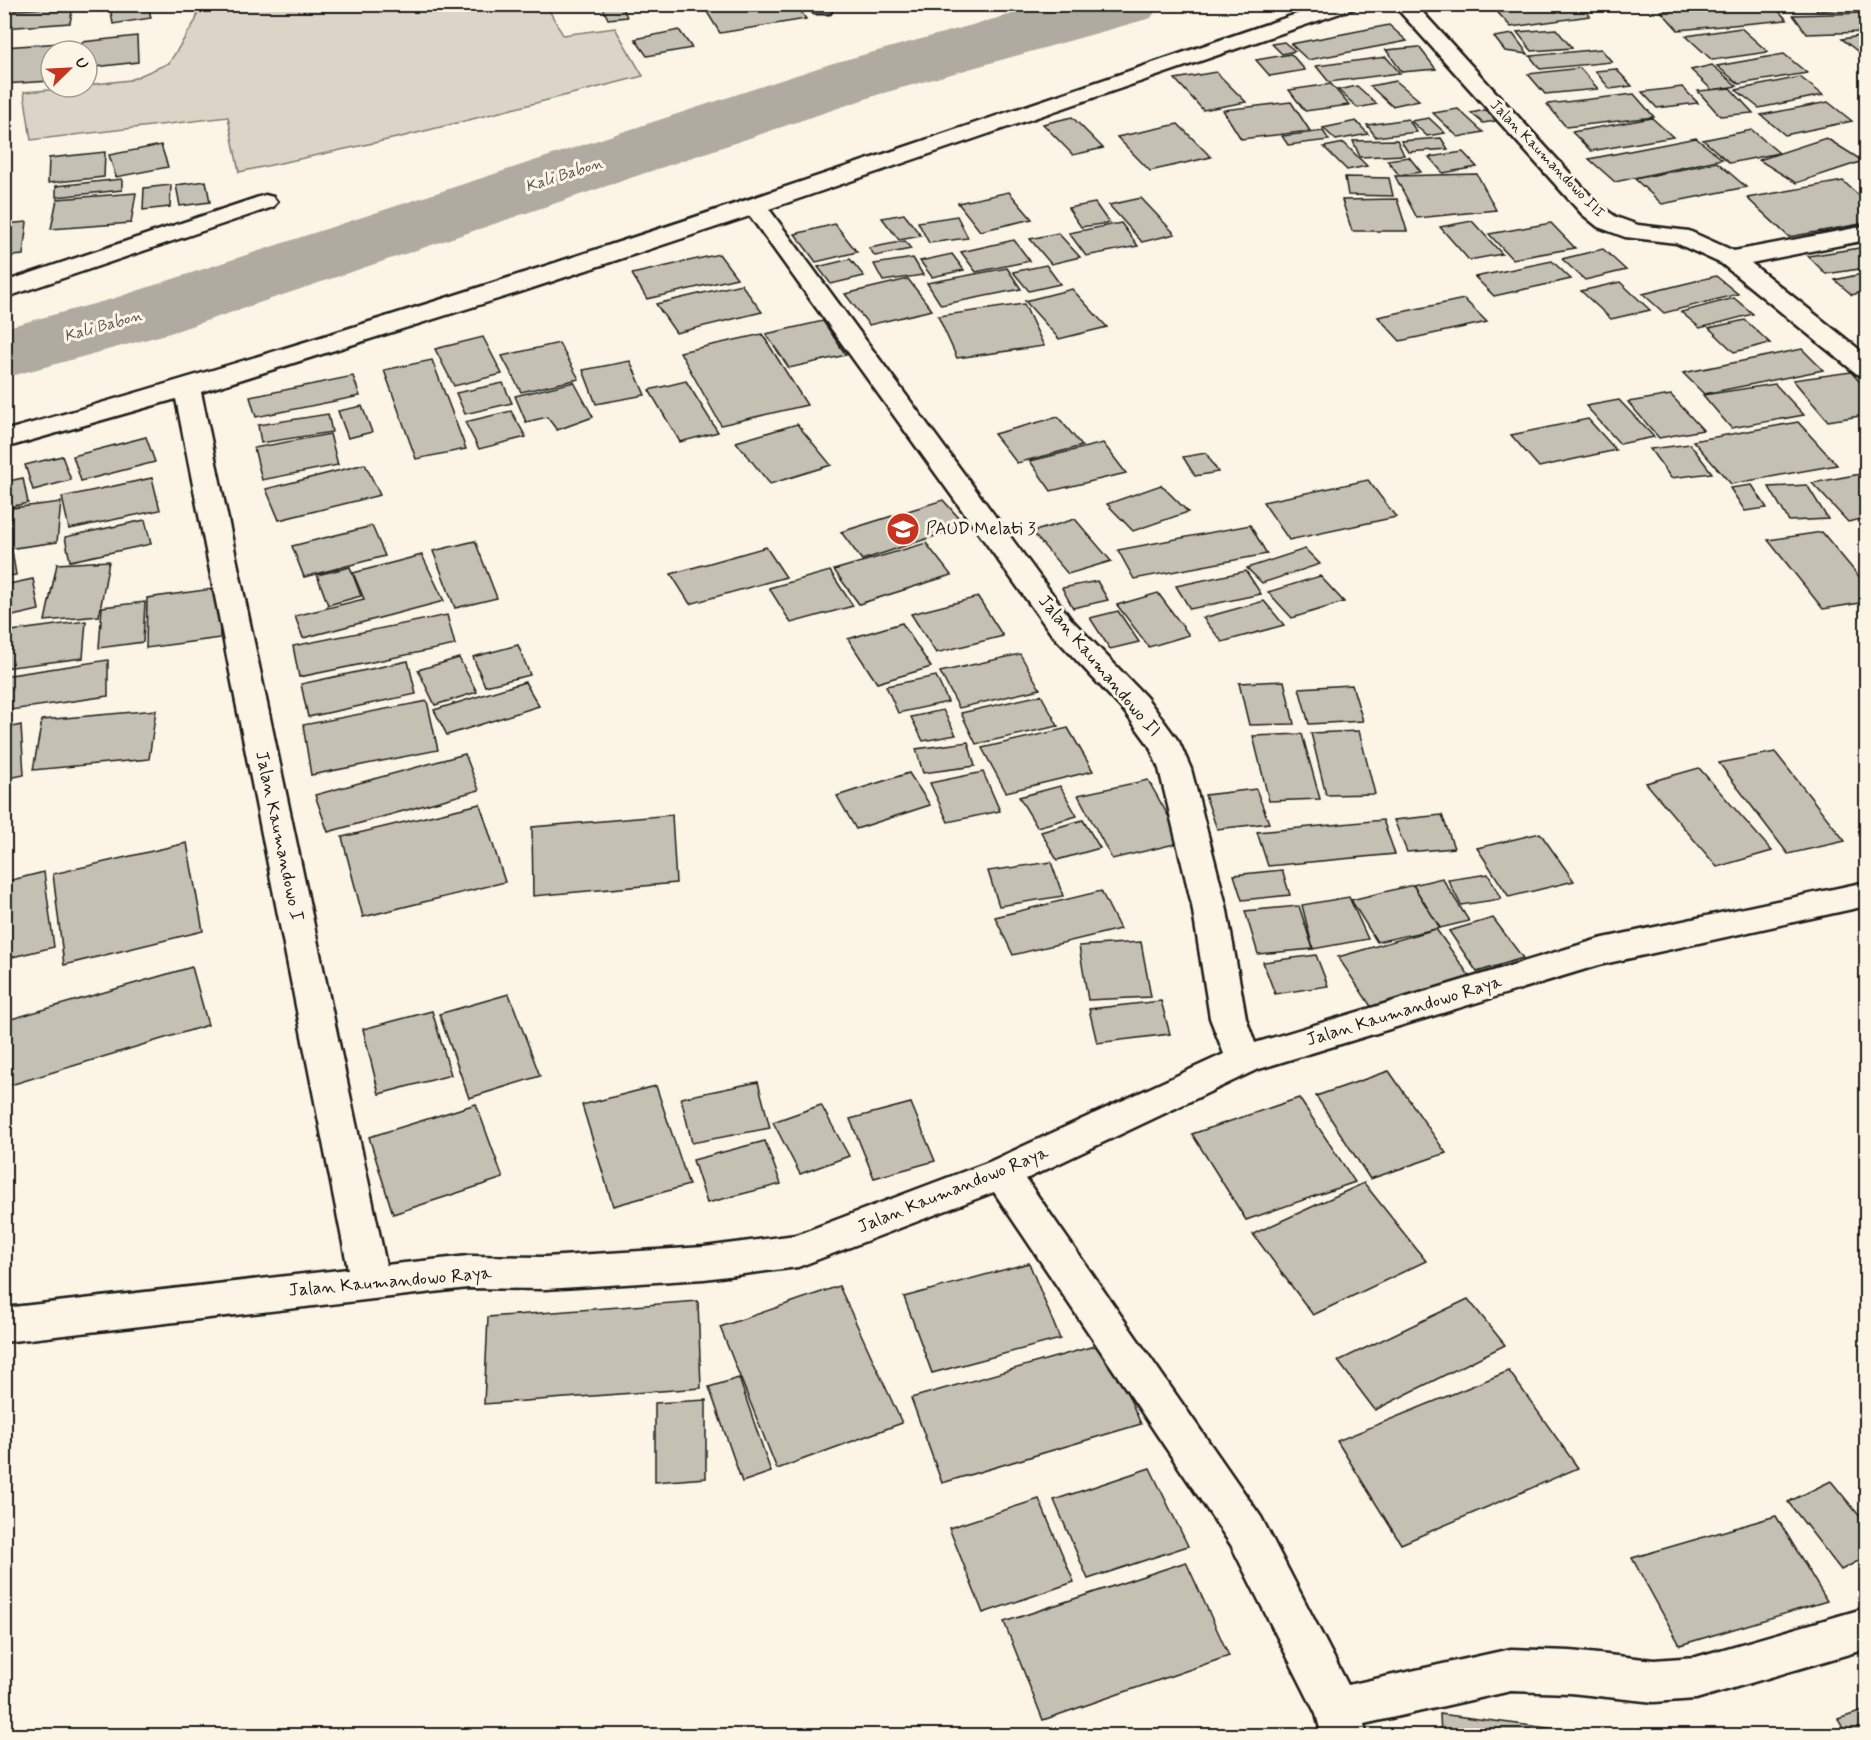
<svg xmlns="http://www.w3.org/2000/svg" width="1871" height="1740" font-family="Mynerve,sans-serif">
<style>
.green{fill:#dbd5c8;stroke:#7c7872;stroke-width:1.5}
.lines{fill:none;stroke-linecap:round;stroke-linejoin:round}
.river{fill:#b0aba1;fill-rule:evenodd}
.building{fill:#c4c0b3;stroke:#1c1c1c;stroke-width:1.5}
.minor-casing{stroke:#1c1c1c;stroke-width:5}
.minor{fill:#fcf5e5;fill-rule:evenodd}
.labels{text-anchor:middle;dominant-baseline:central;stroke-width:6;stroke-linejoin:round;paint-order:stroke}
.far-street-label{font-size:15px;fill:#1c1c1c;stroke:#fcf5e5}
.far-water-label{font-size:16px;font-style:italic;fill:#575551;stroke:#fcf5e5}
.poi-label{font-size:18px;fill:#1c1c1c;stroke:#fcf5e5;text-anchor:start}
.street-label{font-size:18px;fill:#1c1c1c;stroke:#fcf5e5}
</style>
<rect width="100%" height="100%" fill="#fcf5e5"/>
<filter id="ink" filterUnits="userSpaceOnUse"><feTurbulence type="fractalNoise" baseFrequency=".0167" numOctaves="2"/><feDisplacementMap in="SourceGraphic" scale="12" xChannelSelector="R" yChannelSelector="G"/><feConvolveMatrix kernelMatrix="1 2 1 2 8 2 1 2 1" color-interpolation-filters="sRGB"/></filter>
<g filter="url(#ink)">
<polygon class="green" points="199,4 546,5 563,35 615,28 643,76 401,137 239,172 228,117 31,140 24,92 87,87 87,85 130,80 169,63 196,20"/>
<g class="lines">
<polygon class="river" points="1049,4 1160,4 1151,18 880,94 170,333 4,378 4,328 112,299 830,64"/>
</g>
<g class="building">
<polygon points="129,4 148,4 151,18 113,24 110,7"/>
<polygon points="601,4 621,4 627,17 608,19"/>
<polygon points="702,4 796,4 806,19 720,33"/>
<polygon points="1490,4 1579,4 1590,16 1511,27"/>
<polygon points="1727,4 1772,4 1787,20 1678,30 1661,11"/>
<polygon points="1812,4 1866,4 1866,7 1817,11"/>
<polygon points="73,6 70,23 4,28 4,11"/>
<polygon points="1866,13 1866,32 1807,34 1793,15"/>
<polygon points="1389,25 1407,41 1308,60 1291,44"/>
<polygon points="1741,28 1768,52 1712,60 1686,36"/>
<polygon points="1556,29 1572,48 1532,51 1517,32"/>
<polygon points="679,30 692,48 647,56 635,39"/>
<polygon points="1513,34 1528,54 1505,51 1494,37"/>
<polygon points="1866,35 1866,58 1842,39"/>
<polygon points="137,36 138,62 87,68 87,51 82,51 82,42"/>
<polygon points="75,42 73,51 51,51 51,81 4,84 4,47"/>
<polygon points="1284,42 1295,51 1282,54 1272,44"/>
<polygon points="1419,47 1436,69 1402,72 1386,50"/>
<polygon points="1601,49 1612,62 1540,69 1530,56"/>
<polygon points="1291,54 1305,70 1270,76 1256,60"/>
<polygon points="1784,54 1807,73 1739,84 1717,66"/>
<polygon points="1386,57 1400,73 1329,82 1316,66"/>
<polygon points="1712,65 1737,86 1712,90 1691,70"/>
<polygon points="1580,68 1598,89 1545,94 1528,74"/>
<polygon points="1616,69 1632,86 1610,89 1595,71"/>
<polygon points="1216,72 1246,102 1203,110 1175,79"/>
<polygon points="1800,77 1823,95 1759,108 1736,90"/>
<polygon points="1396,81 1419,100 1392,106 1370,86"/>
<polygon points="1331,84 1349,105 1305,111 1289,90"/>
<polygon points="1357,86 1377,104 1358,108 1338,90"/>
<polygon points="1682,87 1698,103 1657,108 1642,92"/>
<polygon points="1730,88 1753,113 1720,116 1698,91"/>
<polygon points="1634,94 1654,117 1566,127 1547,104"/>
<polygon points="1291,102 1310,131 1241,139 1223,110"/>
<polygon points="1828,102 1852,121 1785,135 1761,115"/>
<polygon points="1458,109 1483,132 1458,137 1433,113"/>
<polygon points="1490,109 1502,120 1483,123 1471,113"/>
<polygon points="1072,117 1103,148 1073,155 1043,124"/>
<polygon points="1429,118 1445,133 1427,136 1411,121"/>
<polygon points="1652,118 1673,137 1591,151 1572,132"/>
<polygon points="1408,119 1417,132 1376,137 1367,125"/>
<polygon points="1356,121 1368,134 1336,140 1323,128"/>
<polygon points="1178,124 1211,157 1150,171 1117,137"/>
<polygon points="1752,130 1779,153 1730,163 1703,140"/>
<polygon points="1323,131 1329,140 1288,145 1282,136"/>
<polygon points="1441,138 1448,149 1408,152 1401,141"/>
<polygon points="1696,138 1722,159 1615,182 1589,159"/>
<polygon points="1826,138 1863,161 1796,183 1759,160"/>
<polygon points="1397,140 1404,155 1360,157 1353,141"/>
<polygon points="1344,143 1367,166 1347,170 1324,147"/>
<polygon points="161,145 168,167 116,177 109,155"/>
<polygon points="105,152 104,177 48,183 49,158"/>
<polygon points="1463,152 1477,167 1443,173 1429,157"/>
<polygon points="1409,157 1421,172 1399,175 1387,160"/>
<polygon points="1717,162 1746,187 1662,204 1635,179"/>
<polygon points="1477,174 1496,210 1417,218 1395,176"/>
<polygon points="1345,177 1389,178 1393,196 1348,195"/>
<polygon points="122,179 122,190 56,197 56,186"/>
<polygon points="206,181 210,202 180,206 176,185"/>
<polygon points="1843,181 1866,202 1866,223 1789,237 1747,198"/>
<polygon points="171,185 170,207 143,210 144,188"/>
<polygon points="1009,192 1032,219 980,231 958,203"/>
<polygon points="136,193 131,223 51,229 57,199"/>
<polygon points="1141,198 1175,234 1142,242 1109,205"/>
<polygon points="1397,199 1407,231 1352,231 1342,200"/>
<polygon points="1095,203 1109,223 1081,227 1068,208"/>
<polygon points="904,214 921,236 899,240 882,218"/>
<polygon points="957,216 968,238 929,243 918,222"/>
<polygon points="1472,221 1502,254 1469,260 1440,227"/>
<polygon points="27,222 23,255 4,257 4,224"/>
<polygon points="1121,223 1138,246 1086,256 1069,233"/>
<polygon points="1551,223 1575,248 1512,259 1489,234"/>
<polygon points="835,224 857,252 816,262 795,234"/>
<polygon points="1058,233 1080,257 1051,264 1030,239"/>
<polygon points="1014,240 1030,261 976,272 961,252"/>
<polygon points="905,241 911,249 875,256 869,248"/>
<polygon points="1866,247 1866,268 1826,274 1808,256"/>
<polygon points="1603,249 1626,270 1585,280 1562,259"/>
<polygon points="719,254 737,278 647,299 632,274"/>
<polygon points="952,254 964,270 932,277 920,261"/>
<polygon points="913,258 923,275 883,281 874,264"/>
<polygon points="850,259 864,276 831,284 818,267"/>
<polygon points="1552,261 1571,279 1494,296 1475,277"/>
<polygon points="1046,265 1060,284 1029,291 1013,272"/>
<polygon points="1007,268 1021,289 941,305 927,283"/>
<polygon points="1866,273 1866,291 1852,295 1835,280"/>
<polygon points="1716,276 1738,294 1664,313 1643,294"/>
<polygon points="908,279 932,310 869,325 845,294"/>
<polygon points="1620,282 1650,310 1611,319 1581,291"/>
<polygon points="741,284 762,312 676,333 656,304"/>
<polygon points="1072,289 1107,327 1059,339 1025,301"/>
<polygon points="1734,298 1753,314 1700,328 1681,312"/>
<polygon points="1464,299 1487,322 1400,341 1378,317"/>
<polygon points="1024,304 1044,346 957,358 938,316"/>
<polygon points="1745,320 1770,343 1734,352 1709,328"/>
<polygon points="823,321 846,355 789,368 766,334"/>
<polygon points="762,334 807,405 721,425 680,352"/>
<polygon points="483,337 502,374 454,386 435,349"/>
<polygon points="559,343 579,379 521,392 502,356"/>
<polygon points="1802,349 1823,370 1704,394 1683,373"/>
<polygon points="432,360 466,449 416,459 384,370"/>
<polygon points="630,361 645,395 596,404 583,370"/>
<polygon points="1851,372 1866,389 1866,415 1828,421 1793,380"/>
<polygon points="353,376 360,396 256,417 250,397"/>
<polygon points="686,381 718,432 680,442 649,390"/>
<polygon points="574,382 593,417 557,430 547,417 526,422 515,396"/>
<polygon points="503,383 512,403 465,414 456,393"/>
<polygon points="1775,384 1804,415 1731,428 1703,395"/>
<polygon points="1671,395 1703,430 1659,438 1628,402"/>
<polygon points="1619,400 1654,437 1620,444 1586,406"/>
<polygon points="362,406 372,432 348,438 338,411"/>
<polygon points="511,411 526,437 479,449 465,422"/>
<polygon points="328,414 332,432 261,443 258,425"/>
<polygon points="1058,417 1082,446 1017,463 994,434"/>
<polygon points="1588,419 1616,450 1539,467 1511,435"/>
<polygon points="1798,422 1837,465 1731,484 1693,441"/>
<polygon points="797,424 831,465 770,484 736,442"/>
<polygon points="330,434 338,465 262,480 254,448"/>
<polygon points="146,437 155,462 81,481 73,456"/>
<polygon points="1103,443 1126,473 1051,491 1030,461"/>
<polygon points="1690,444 1712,473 1671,478 1650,449"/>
<polygon points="1206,453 1218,472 1195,476 1183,457"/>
<polygon points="62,456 71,480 33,490 25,465"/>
<polygon points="365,464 380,495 279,520 266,489"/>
<polygon points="1866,473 1866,518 1848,522 1812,483"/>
<polygon points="23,478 28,503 4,508 4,482"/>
<polygon points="152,478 160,510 69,529 62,497"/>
<polygon points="1368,480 1396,517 1289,540 1263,502"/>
<polygon points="1161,485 1188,512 1133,531 1107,504"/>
<polygon points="1752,485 1767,508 1745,511 1730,488"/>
<polygon points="1807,485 1828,519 1789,521 1769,487"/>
<polygon points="943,500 966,526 862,560 841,532"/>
<polygon points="61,502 57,542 7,549 12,508"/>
<polygon points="1075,519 1111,561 1068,574 1032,532"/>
<polygon points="145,520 151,544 70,561 65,537"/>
<polygon points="1250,525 1267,554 1134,579 1118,550"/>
<polygon points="372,526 385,556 304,577 292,546"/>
<polygon points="1822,532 1866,585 1866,602 1823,609 1768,540"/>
<polygon points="475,541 497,598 455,608 433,551"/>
<polygon points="926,543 951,575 859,604 834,570"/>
<polygon points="766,547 786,577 690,604 671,574"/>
<polygon points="1305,549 1320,564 1262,583 1247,568"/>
<polygon points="12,550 16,575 4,577 4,552"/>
<polygon points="422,555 444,601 303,638 295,616 364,599 353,573"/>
<polygon points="109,561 99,616 45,621 57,564"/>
<polygon points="350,567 361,596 328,605 317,575"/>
<polygon points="830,571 853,606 791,623 769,588"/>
<polygon points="1246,571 1261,594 1190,609 1176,586"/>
<polygon points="1320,576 1344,602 1292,618 1268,592"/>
<polygon points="33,579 39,610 4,618 4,585"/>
<polygon points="1097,581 1108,600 1073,608 1062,588"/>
<polygon points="219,588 220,638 146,648 147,598"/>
<polygon points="1158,593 1189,635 1149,647 1117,605"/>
<polygon points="978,597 1003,636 936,653 911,614"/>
<polygon points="1264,601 1284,625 1222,642 1203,618"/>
<polygon points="145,602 143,642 99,648 102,607"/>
<polygon points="1118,611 1139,642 1110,649 1090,618"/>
<polygon points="447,615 455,645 299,677 293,646"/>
<polygon points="86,621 83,658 4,668 4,632"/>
<polygon points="902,623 931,667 877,683 848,639"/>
<polygon points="518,645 530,675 485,686 473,657"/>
<polygon points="1020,654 1040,689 959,708 940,672"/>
<polygon points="459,658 477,692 435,705 418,670"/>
<polygon points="108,660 108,696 4,711 4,676"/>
<polygon points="408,661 416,694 308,717 301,684"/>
<polygon points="936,676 948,702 898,713 886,686"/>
<polygon points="1284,681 1294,724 1249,725 1239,683"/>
<polygon points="525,682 539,706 447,735 434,710"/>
<polygon points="1352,685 1363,721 1309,724 1299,688"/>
<polygon points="1041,695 1058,726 976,744 961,713"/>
<polygon points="427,701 438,750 311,775 303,725"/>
<polygon points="156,710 149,759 33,770 42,720"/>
<polygon points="943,710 956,735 923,741 911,717"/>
<polygon points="21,725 24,775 4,779 4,729"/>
<polygon points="1068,728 1093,771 1006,792 982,748"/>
<polygon points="1359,731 1375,794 1326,795 1311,733"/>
<polygon points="1302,734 1320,799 1269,801 1253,736"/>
<polygon points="968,742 975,766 923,773 916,749"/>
<polygon points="1775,752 1845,841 1788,854 1719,763"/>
<polygon points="465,754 479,790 328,832 315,795"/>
<polygon points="1699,768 1772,851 1717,867 1646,783"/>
<polygon points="983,772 1000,811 948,822 930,783"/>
<polygon points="909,773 930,805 856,829 837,796"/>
<polygon points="1148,780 1183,842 1112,859 1078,795"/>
<polygon points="1060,786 1077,816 1037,827 1019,797"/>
<polygon points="1256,789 1269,823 1217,829 1205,795"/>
<polygon points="480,804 505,882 363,917 342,837"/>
<polygon points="672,815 676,883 533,896 532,827"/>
<polygon points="1442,815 1454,848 1407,852 1394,820"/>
<polygon points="1083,820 1100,848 1057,860 1041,832"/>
<polygon points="1383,820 1395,854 1268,866 1257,832"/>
<polygon points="1540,833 1574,881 1509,897 1477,848"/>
<polygon points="187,843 203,931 64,965 53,874"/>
<polygon points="1051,862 1063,896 999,906 988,871"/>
<polygon points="1282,870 1290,895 1242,900 1234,875"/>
<polygon points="44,872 54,947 4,959 4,882"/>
<polygon points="1488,874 1501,899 1461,905 1448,880"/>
<polygon points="1442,878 1469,921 1440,928 1413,885"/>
<polygon points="1413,885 1440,928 1377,942 1351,900"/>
<polygon points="1101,891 1120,929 1013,955 995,917"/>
<polygon points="1349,897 1368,939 1313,949 1302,905"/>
<polygon points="1299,906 1313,949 1258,954 1245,911"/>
<polygon points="1493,918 1523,958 1477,972 1449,931"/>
<polygon points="1436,929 1478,988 1378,1017 1338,957"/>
<polygon points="1141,942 1151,997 1088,1000 1079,946"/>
<polygon points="1316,955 1328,986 1275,994 1263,962"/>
<polygon points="192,967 208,1025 4,1087 4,1021"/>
<polygon points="509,994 540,1076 469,1098 439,1014"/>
<polygon points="1161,1001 1170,1034 1097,1043 1089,1009"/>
<polygon points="432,1011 451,1075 379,1094 363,1029"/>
<polygon points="1389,1071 1446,1153 1370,1179 1316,1096"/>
<polygon points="758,1082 770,1128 692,1143 681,1098"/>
<polygon points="656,1086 689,1185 613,1206 582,1105"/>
<polygon points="1299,1098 1355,1182 1246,1220 1192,1134"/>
<polygon points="911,1103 935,1161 874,1178 850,1119"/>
<polygon points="476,1104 503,1178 393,1214 369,1137"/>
<polygon points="821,1105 849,1156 800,1174 773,1122"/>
<polygon points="765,1141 781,1184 707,1203 693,1160"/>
<polygon points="1364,1183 1426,1261 1313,1315 1253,1234"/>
<polygon points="1029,1263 1060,1339 932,1373 904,1297"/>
<polygon points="839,1286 902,1423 777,1469 720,1327"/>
<polygon points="1468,1299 1505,1345 1375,1410 1338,1361"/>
<polygon points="698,1301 701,1388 484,1404 488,1317"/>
<polygon points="1105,1343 1141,1424 942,1483 911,1398"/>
<polygon points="1509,1371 1578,1468 1401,1544 1337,1441"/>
<polygon points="739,1378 771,1472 742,1482 709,1387"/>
<polygon points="706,1400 706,1478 655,1482 655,1403"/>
<polygon points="1150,1468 1188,1546 1088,1579 1054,1500"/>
<polygon points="1831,1481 1866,1524 1866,1557 1841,1570 1788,1502"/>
<polygon points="1039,1499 1074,1582 983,1613 949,1528"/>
<polygon points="1776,1516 1827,1601 1680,1645 1632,1558"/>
<polygon points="1186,1562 1229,1656 1043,1720 1004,1622"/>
<polygon points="1866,1710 1866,1736 1847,1736 1838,1719"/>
<polygon points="1440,1714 1611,1736 1441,1736"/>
</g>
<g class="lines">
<g class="minor-casing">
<g id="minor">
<polygon points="810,4 831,4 833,8 830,13 814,13"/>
<path d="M1326 4H1358L1355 8 769 209 1070 618 1146 697 1179 742 1191 769 1226 905 1246 1018 1255 1043 1599 939 1866 882V906L1599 965 1256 1070 1026 1179 1261 1517 1348 1685 1511 1649 1570 1651 1654 1660 1696 1657 1866 1608V1649L1696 1699 1654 1702 1570 1693 1511 1691 1364 1724 1367 1736H1322L1316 1714 1231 1545 994 1192 798 1267 704 1279 545 1289 468 1288 4 1342V1308L348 1269 176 399 4 448V431C450 305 887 153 1326 4ZM750 216 1050 632 1124 711 1149 745 1159 769 1192 905 1210 1018 1224 1054 989 1162 796 1235 704 1247 545 1257 468 1256 386 1265 201 392 520 292Z"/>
<polygon points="1393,4 1415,4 1598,204 1616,217 1638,225 1689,231 1734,251 1866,226 1866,240 1751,263 1866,355 1866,376 1857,374 1722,264 1676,243 1625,237 1598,227 1582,214"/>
<polygon points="265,195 273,197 277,202 273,207 4,298 4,282"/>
</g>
</g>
<use href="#minor" class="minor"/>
</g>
</g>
<defs>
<g id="school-disc" transform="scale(1.725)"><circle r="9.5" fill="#c8321e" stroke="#fcf5e5"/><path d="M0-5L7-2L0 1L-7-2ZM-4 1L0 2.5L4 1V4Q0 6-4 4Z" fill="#fff"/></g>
</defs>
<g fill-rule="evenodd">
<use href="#school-disc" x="903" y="529"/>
</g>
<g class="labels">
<g class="far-street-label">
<text transform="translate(1547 159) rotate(46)">Jalan Kaumandowo III</text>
</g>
<g class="far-water-label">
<text transform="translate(564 175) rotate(-18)">Kali Babon</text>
<text transform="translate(103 326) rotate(-16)">Kali Babon</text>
</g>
<g class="poi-label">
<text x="926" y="529">PAUD Melati 3</text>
</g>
<g class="street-label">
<text transform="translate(1099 666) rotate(50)">Jalan Kaumandowo II</text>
<text transform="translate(279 836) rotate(78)">Jalan Kaumandowo I</text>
<text transform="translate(1404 1011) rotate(-17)">Jalan Kaumandowo Raya</text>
<text transform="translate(953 1190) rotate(-22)">Jalan Kaumandowo Raya</text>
<text transform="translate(390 1282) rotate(-5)">Jalan Kaumandowo Raya</text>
</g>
</g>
<rect width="1871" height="1740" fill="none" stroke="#fcf5e5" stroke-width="24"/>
<rect x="12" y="12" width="1847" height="1716" fill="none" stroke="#1c1c1c" stroke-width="2" filter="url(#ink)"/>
<g transform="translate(69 69) rotate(66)"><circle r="28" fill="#fcf5e5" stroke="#a29e95" stroke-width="1.5"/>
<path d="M0-4.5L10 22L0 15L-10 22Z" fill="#c8321e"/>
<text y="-9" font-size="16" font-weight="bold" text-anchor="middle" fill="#1c1c1c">U</text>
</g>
</svg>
